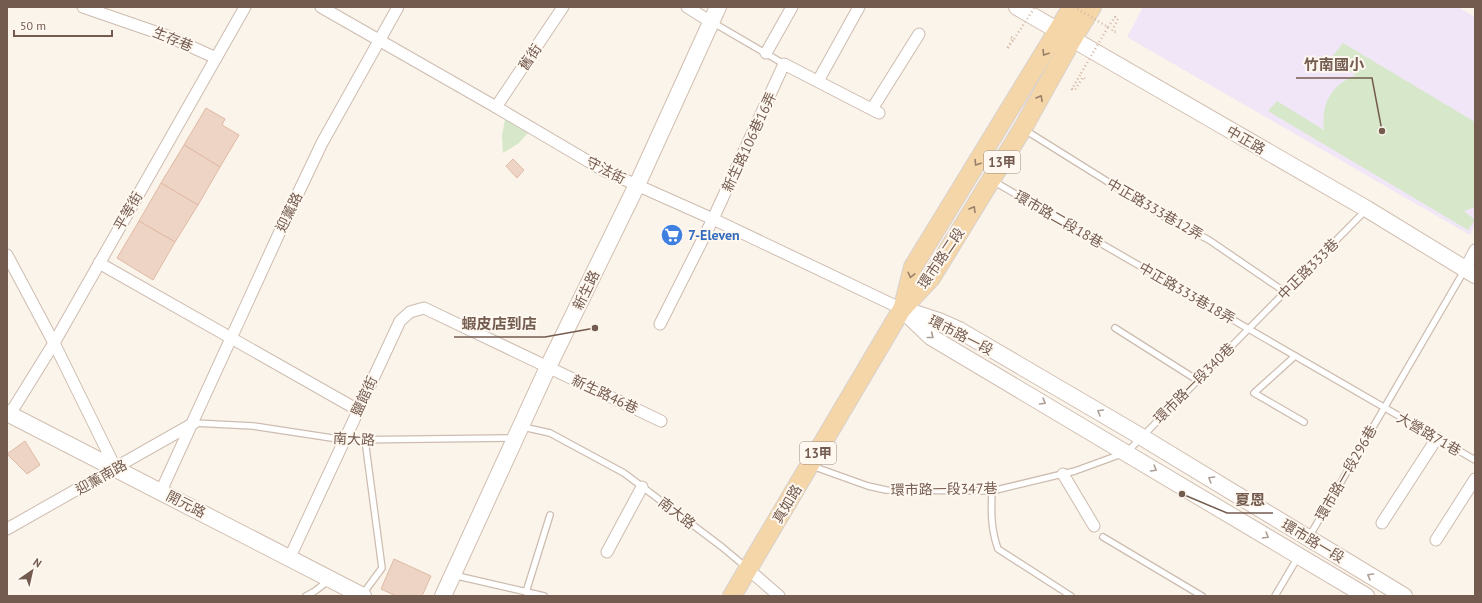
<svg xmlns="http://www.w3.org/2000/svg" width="1482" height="603" font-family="'PT Sans','Noto Sans TC',sans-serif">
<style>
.education{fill:#f1e6f8}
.green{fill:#d6e8c9}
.building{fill:#eed4c4;stroke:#e0baa5}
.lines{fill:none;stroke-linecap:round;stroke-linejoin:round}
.lane-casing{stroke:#cdbcb0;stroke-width:8}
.street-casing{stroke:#cdbcb0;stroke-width:13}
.secondary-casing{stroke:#d1beb1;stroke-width:18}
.primary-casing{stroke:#d8d1ce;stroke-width:20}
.path{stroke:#d4b7a6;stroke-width:2.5;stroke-dasharray:1 3;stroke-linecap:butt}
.lane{stroke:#fff;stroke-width:5.5}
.street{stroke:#fff;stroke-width:11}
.secondary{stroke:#fff;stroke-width:16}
.primary{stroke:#f4d6a8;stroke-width:18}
.path-bridge{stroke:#d4b7a6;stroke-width:2.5;stroke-dasharray:1 3;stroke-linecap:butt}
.oneway{stroke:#9a806a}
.oneway2{stroke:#ac9d95}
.labels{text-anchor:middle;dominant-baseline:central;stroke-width:4;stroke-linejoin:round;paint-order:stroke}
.shield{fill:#fef8f0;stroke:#9d8a7f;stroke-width:1}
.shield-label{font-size:13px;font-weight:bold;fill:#745b4f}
.street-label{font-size:14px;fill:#745b4f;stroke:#fef8f0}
.shop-label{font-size:14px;font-weight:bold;fill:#366cbe;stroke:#fef8f0;text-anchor:start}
.leader{fill:none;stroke:#745b4f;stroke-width:1.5}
.callout-dot{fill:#745b4f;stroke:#fef8f0;stroke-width:1.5}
.callout-label{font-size:15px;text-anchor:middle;font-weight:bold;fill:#745b4f;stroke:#fef8f0;stroke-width:4;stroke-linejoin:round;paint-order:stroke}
</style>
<rect width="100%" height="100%" fill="#fbf4ea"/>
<polygon class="education" points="1143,7 1458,7 1475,17 1475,225 1470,235 1127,37"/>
<g class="green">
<path d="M1343 43 1475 122V207L1464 211 1475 220 1468 230 1268 111 1277 101 1324 130C1321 104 1331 85 1356 75L1330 59Z"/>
<polygon points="505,119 528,133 519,143 503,153 502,136"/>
</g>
<g class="building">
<polygon points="206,108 225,119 222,125 239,135 220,167 184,145"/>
<polygon points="184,145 220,167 198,205 161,183"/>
<polygon points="513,159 524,170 517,178 506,166"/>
<polygon points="161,183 198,205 175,242 139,221"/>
<polygon points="139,221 175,242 153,280 117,258"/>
<polygon points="25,441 40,465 27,474 7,454"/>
<polygon points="394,559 431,576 422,596 396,596 381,589"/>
</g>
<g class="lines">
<g class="lane-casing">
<g id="lane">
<polyline points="712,22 784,64"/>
<polyline points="1025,130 1161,215 1209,240 1285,292"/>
<polyline points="993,181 1475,460"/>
<polyline points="1115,328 1197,380"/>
<polyline points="1295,356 1254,393 1304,422"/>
<polyline points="194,423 253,426 345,440 512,438"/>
<polyline points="523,427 550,433 624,473 722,547 747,568"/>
<polyline points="812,466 868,486 886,490 992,491 1075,471 1127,452 1365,211"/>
<path d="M992 491C991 512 991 530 998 549L1071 596"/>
<polyline points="1103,537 1202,596"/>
<polyline points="1309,537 1464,271"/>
<polyline points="453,575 544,596"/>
<polyline points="526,592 550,515"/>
<polyline points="362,595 382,568 365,440"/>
<polyline points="306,596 315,591 328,581"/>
<polyline points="1275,596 1298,557"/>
</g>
</g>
<g class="street-casing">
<g id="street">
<polyline points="83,7 170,37 216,58"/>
<polyline points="321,7 496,107 603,170 713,219 902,309"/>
<polyline points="687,7 711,22"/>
<polyline points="766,53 792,7"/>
<polyline points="818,81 859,7"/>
<polyline points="496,107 563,7"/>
<polyline points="872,109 919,34"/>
<polyline points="7,255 54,343 116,469"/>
<polyline points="99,263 358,410"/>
<polyline points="1465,269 1475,250"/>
<polyline points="660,324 713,219 784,64 879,113"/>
<polyline points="10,414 54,343 245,7"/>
<polyline points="1063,474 1094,526"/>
<polyline points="161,491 282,227 322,143 398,7"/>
<polyline points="1382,523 1437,438"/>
<polyline points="7,529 194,423"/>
<polyline points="1436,540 1475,479"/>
<polyline points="607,552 642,487"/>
<polyline points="290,557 400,321 410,312 424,308 661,421"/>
<polyline points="748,569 779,596"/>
</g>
</g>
<g class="secondary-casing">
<g id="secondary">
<polyline points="1017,7 1367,209 1475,275"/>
<polyline points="902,309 939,321 959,330 1140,436 1404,596"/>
<polyline points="905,312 931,337 1366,596"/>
<polyline points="7,413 363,596"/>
<polyline points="443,596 548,367 637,185 718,7"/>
</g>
</g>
<g class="primary-casing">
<g id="primary">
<polyline points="903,307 913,267 1072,7"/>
<polyline points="732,596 902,309 931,278 1023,128 1072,40 1092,7"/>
</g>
</g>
<g class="path">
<polyline points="1108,27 1115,17 1118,19 1112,31 1116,32"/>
<polyline points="1011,37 1013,38 1007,49 1014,39"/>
<polyline points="1080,75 1072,89 1075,90 1083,77 1085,79"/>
</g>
<use href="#lane" class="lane"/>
<use href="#street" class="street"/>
<use href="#secondary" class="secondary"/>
<use href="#primary" class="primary"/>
<g class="path-bridge">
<polyline points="1074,7 1108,27 1080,75"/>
<polyline points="1014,39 1035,7"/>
</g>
</g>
<defs><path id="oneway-chevron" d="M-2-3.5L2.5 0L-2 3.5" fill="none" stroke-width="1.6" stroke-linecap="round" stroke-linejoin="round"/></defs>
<g class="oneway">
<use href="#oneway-chevron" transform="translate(1045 53) rotate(122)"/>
<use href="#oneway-chevron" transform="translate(1040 98) rotate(-61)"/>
<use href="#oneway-chevron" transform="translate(977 163) rotate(122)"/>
<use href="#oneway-chevron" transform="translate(973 209) rotate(-59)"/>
<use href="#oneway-chevron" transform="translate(911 275) rotate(104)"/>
</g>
<g class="oneway2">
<use href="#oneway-chevron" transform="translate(931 336) rotate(38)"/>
<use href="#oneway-chevron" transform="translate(1043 402) rotate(30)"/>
<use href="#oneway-chevron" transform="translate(1100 412) rotate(-150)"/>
<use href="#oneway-chevron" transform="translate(1154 469) rotate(31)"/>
<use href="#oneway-chevron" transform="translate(1211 479) rotate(-149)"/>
<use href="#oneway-chevron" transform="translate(1266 536) rotate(31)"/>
<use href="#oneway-chevron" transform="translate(1370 576) rotate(-149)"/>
</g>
<defs>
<g id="supermarket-disc" transform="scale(1.15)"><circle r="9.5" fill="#3f7fe0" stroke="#fef8f0"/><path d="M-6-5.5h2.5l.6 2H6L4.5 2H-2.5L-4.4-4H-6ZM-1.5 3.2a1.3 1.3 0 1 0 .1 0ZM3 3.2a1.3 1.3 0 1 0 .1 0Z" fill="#fff"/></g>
</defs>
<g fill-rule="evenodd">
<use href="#supermarket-disc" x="672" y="235"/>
</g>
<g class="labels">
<g class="shield">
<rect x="984" y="151" width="36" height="22" rx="3"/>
<rect x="800" y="442" width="36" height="22" rx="3"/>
</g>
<g class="shield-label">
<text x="1002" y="162">13甲</text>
<text x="818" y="453">13甲</text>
</g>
<g class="street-label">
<text transform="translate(173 39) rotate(22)">生存巷</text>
<text transform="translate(530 57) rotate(-56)">舊街</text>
<text transform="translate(1246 140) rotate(30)">中正路</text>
<text transform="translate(749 142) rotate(-65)">新生路106巷16弄</text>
<text transform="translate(606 170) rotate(27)">守法街</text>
<text transform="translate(1155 209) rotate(30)">中正路333巷12弄</text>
<text transform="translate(128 211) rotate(-60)">平等街</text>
<text transform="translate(289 212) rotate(-64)">迎薰路</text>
<text transform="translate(1059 219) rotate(30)">環市路二段18巷</text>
<text transform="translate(941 258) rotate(-56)">環市路二段</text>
<text transform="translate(1308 269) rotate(-45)">中正路333巷</text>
<text transform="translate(586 290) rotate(-64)">新生路</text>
<text transform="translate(1187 293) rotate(30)">中正路333巷18弄</text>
<text transform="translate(961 335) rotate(27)">環市路一段</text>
<text transform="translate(1194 383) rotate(-45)">環市路一段340巷</text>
<text transform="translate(605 394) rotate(25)">新生路46巷</text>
<text transform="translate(364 396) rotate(-65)">鹽館街</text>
<text transform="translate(1429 434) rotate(30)">大營路71巷</text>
<text transform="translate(354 439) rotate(3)">南大路</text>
<text transform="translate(1346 473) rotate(-60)">環市路一段296巷</text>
<text transform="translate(101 477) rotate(-29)">迎薰南路</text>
<text transform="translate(944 489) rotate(-1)">環市路一段347巷</text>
<text transform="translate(186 504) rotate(27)">開元路</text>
<text transform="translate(787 504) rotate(-59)">真如路</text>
<text transform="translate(677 513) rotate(37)">南大路</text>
<text transform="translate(1313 541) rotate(31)">環市路一段</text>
</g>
<g class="shop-label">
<text x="688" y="235">7-Eleven</text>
</g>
</g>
<path class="leader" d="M1382 131L1372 78H1296M595 328L545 337H454M1182 494L1227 513H1273"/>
<g class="callout-dot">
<circle cx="1382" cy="131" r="4"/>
<circle cx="595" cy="328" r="4"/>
<circle cx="1182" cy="494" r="4"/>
</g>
<g class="callout-label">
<text x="1334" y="70">竹南國小</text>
<text x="499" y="329">蝦皮店到店</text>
<text x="1250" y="505">夏恩</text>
</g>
<rect width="1482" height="603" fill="none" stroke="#745b4f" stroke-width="16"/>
<g transform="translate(32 571) rotate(34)" stroke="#fef8f0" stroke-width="3" paint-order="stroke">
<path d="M0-3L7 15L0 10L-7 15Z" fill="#745b4f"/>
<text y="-6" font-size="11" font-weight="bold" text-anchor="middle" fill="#745b4f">N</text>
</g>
<path d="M14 30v6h98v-6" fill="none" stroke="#745b4f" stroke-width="2"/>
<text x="20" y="30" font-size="12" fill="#745b4f" stroke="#fef8f0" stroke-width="3" paint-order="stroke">50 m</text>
</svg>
